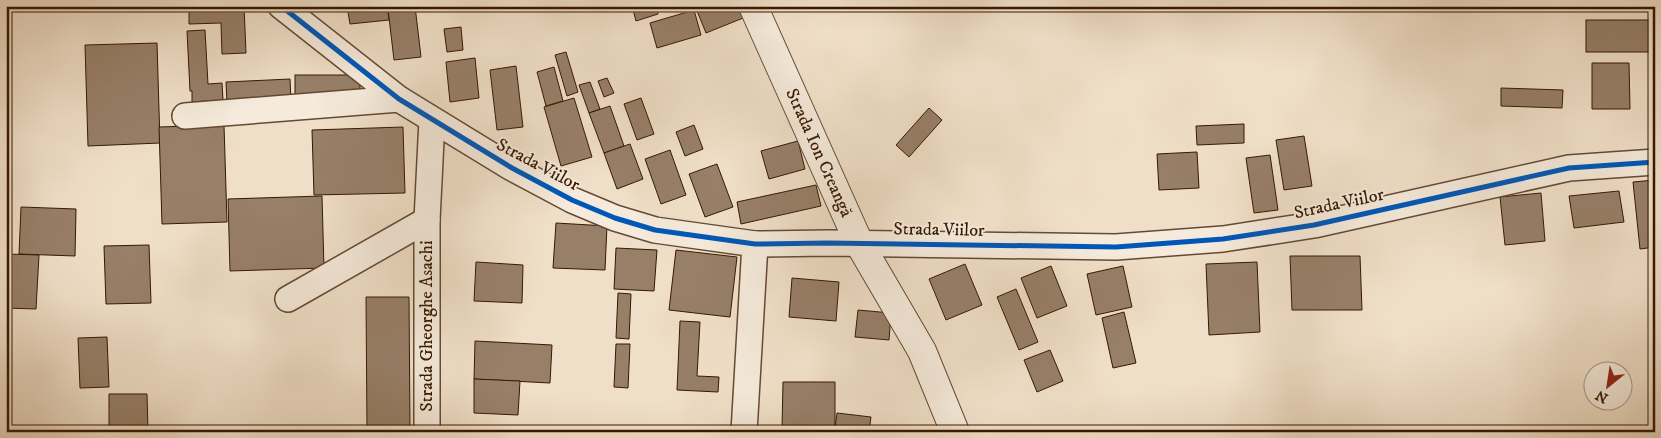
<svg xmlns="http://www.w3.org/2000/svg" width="1661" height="438" font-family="'IM FELL DW Pica',serif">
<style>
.building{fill:#977f68;stroke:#361801}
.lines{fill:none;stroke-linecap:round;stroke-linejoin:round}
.minor-casing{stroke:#644a33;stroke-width:28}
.tertiary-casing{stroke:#644a33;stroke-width:30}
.minor{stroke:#f5eadb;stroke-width:25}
.tertiary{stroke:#f5eadb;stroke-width:28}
.cycleway-casing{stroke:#f5eadb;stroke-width:8}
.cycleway{stroke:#0057b8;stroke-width:5}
.labels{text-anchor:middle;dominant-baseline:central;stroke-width:4;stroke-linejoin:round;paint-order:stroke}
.street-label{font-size:18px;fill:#361801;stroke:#f5eadb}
</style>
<rect width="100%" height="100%" fill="#f0dfc8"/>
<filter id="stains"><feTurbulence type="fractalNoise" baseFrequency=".004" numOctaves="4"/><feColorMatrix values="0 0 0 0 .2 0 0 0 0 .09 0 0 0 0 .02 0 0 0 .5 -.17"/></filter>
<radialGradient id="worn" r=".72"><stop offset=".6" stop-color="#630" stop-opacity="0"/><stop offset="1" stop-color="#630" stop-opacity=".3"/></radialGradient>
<g class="building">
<polygon points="189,6 244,6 246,53 222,54 221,23 189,24"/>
<polygon points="347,6 387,6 389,20 350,24"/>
<polygon points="415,6 421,57 394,60 388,9"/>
<polygon points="632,6 656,6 658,14 636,21"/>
<polygon points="695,6 744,6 748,16 706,33"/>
<polygon points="694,10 701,35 657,48 650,23"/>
<rect x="1586" y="20" width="69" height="32"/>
<polygon points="461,27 463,50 447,52 444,29"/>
<polygon points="205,30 208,84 222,83 223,100 192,102 192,91 190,91 187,31"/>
<polygon points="157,43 160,143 88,146 85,45"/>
<polygon points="566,52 578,92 567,96 555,55"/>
<polygon points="475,58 479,98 450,102 446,62"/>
<polygon points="1592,63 1629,63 1630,109 1592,109"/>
<polygon points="516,66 523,127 497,130 490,70"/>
<polygon points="554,67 563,101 546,106 537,72"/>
<rect x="295" y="75" width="65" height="25"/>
<polygon points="607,78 614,93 604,97 598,81"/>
<polygon points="290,79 291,100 227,103 226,82"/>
<polygon points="590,82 600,109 589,113 579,85"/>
<polygon points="1501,88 1563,90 1562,108 1501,106"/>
<polygon points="574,98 592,157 561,166 544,107"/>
<polygon points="641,98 654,134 637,140 624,104"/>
<polygon points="610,106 624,146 604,153 589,113"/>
<polygon points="929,108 942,120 909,157 896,145"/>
<polygon points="1244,124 1244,143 1197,145 1196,126"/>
<polygon points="224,125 227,222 162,224 159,127"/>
<polygon points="694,125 703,149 685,156 676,132"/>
<polygon points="403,127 405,193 314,195 312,130"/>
<polygon points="1304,136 1312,186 1284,190 1276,140"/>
<polygon points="798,141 805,169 769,179 761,151"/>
<polygon points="630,144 643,179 617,189 604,153"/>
<polygon points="670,150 686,195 661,204 645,159"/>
<polygon points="1197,152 1199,188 1159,190 1157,154"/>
<polygon points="1270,155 1278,210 1254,213 1246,158"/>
<polygon points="717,164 733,207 705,217 689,174"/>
<polygon points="1655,180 1655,247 1640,249 1633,182"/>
<polygon points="816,185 821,206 741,224 737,202"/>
<polygon points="1619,191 1624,222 1574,228 1569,196"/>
<polygon points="1541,193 1545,241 1505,245 1500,197"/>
<polygon points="322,196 324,268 230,271 228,199"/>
<polygon points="21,207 76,209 75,256 19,254"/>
<polygon points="556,223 607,226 605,270 553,268"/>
<polygon points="149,245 151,303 106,304 104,246"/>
<polygon points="616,248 657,250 654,291 614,289"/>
<polygon points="676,250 737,257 730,317 669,310"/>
<polygon points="6,254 39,255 36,309 6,308"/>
<polygon points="1290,256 1360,256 1362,310 1292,310"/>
<polygon points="476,262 523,265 522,303 474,301"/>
<polygon points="1257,262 1260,332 1209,335 1206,264"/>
<polygon points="965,264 982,305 946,320 929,279"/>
<polygon points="1051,266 1067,306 1037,318 1021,278"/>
<polygon points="1123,266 1132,307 1096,315 1087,274"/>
<polygon points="792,278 839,282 836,321 789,317"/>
<polygon points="1016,289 1038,342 1019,350 997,297"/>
<polygon points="618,293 631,294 629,339 616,338"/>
<polygon points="366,297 409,297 410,432 367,432"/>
<polygon points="858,310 891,313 889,340 855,337"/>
<polygon points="1124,312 1136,363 1113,368 1102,318"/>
<polygon points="680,321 700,322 697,376 719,377 718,392 677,390"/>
<polygon points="107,337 109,387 80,388 78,338"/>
<polygon points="475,341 552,345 550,383 474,379"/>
<polygon points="616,344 630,344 628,388 614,387"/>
<polygon points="1050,350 1063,381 1037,392 1024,360"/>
<polygon points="474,379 520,381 518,415 474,413"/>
<polygon points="783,382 835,382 835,428 782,428"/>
<polygon points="109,394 147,394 148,432 109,432"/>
<polygon points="837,413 871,417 869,432 835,428"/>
</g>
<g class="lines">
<g class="minor-casing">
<g id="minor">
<polyline points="281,6 399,99 512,168 572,200 615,218 655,230 755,244 828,243 1116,247 1223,239 1314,225 1569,168 1655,162"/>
<polyline points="185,116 399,99"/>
<polyline points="288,299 427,220"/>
<polyline points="427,432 427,220 432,120"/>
<polyline points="744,432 755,244"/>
</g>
</g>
<g class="tertiary-casing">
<g id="tertiary">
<path id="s1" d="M753 6 859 243 922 351 955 432"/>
</g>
</g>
<use href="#minor" class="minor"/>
<use href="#tertiary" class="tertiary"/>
<g class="cycleway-casing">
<polyline id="cycleway" points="281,6 399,99 512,168 572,200 615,218 655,230 755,244 828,243 1116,247 1223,239 1314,225 1569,168 1655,162"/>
</g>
<use href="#cycleway" class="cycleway"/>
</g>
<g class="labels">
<g class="street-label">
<text stroke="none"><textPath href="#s1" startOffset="161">Strada Ion Creangă</textPath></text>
<text transform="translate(538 165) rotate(28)">Strada Viilor</text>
<text transform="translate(1339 204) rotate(-12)">Strada Viilor</text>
<text transform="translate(939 230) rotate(1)">Strada Viilor</text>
<text transform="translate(427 326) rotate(-90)">Strada Gheorghe Asachi</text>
</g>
</g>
<rect width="1661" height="438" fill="none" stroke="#f0dfc8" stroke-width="25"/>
<rect x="8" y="8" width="1646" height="423" fill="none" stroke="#361801" stroke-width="2.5"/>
<rect x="12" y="12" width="1636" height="413" fill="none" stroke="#361801"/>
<g transform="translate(1608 386) rotate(210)"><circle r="24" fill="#f5eadb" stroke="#a99684"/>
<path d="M0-4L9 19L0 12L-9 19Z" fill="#8f2418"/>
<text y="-8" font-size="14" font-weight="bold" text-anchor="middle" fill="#361801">N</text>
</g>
<rect width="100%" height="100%" filter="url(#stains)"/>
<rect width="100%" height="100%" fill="url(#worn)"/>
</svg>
